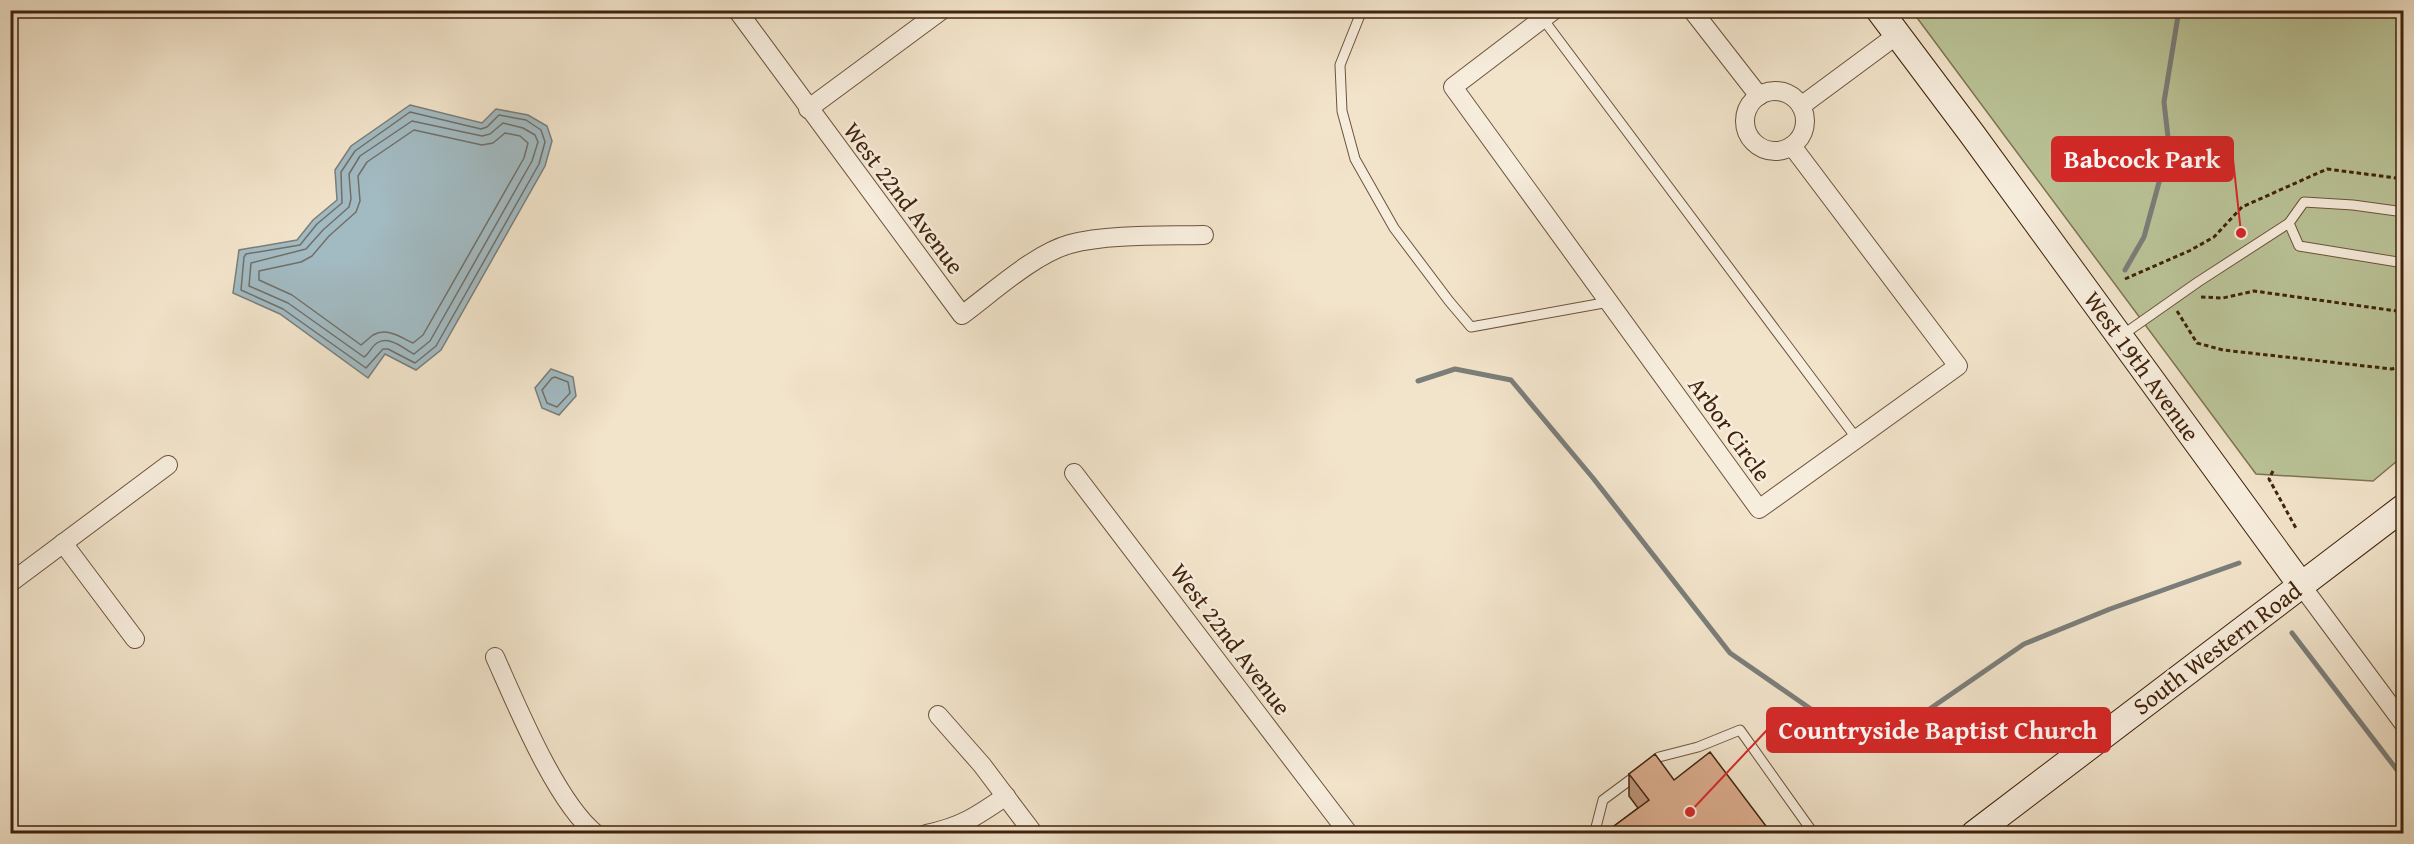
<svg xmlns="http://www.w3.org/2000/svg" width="2414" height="844" font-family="'Gentium Book Plus',serif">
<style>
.green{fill:#bac498;stroke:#7e7452;stroke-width:1.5}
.water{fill:#a2bbc3;stroke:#7b7e7a;stroke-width:1.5}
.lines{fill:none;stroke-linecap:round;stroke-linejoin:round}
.shore{stroke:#726f68;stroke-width:1.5}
.stream{stroke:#7b7e7a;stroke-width:5}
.lane-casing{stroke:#6d533c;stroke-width:11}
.street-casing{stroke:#6d533c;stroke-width:20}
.secondary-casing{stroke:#41230c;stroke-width:28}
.path{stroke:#41230c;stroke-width:3;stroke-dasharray:4.5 3;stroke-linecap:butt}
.lane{stroke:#f7eddd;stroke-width:9}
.street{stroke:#f7eddd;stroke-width:18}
.secondary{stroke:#f7eddd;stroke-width:26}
.wall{fill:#bc9479;stroke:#41230c;stroke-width:1.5}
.building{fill:#dbac8d;stroke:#41230c;stroke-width:1.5}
.labels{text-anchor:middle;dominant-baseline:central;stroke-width:5;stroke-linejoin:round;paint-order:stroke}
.street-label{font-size:24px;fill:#41230c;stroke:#f7eddd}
.leader{fill:none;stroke:#d62828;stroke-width:2}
.callout-dot{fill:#d62828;stroke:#f7eddd;stroke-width:2}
.callout{fill:#d62828;stroke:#d62828;stroke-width:2}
.callout-label{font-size:26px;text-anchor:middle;font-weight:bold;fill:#fff}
</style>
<rect width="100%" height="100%" fill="#f2e4cb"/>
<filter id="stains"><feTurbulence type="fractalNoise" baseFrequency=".00333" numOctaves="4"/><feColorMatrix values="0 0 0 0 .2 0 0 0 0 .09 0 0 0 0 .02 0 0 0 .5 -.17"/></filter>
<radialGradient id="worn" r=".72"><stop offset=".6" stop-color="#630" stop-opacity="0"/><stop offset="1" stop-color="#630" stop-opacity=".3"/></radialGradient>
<polygon class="green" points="1912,11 2403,11 2403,456 2373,481 2256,474"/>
<g class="water">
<polygon points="410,105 482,123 496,109 528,115 547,126 552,141 545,166 441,350 416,370 385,354 368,378 280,314 233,293 239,250 297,240 313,220 337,200 335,170 351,146"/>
<polygon points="551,369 573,377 576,396 559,415 542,408 535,388"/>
</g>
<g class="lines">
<g class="shore">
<polygon points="410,112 481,129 487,127 499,115 526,120 541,130 545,142 539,164 436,346 415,363 388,349 383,349 366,368 283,309 241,290 244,257 246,254 300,245 317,224 342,203 341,172 355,151"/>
<path d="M412 121 482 136 490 134 503 123 523 128 535 135 538 142 532 161 430 341 414 354C404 349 389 335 377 343 371 347 369 354 364 357L288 303 249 286 251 263 306 249 323 230 349 207 351 199 349 174 360 156Z"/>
<path d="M414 130 482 145 493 143 505 133 520 136 528 143 524 158 423 335 413 343C400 337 387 327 373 335 369 338 365 342 361 345L292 295 259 280V271L301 262 312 256 329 236 356 212 360 201 358 176 367 162Z"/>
<polygon points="555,377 568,382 570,393 557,407 547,403 542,390 552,378"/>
</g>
<g class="stream">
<polyline points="2125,270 2144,237 2169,146 2164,102 2179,10"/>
<polyline points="1418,381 1455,369 1511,380 1593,478 1730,653 1870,750 2024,644 2110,609 2239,563"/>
<polyline points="2292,633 2404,779"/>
</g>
<g class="lane-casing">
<g id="lane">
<polyline points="1362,10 1340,65 1342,111 1355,159 1394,228 1449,301 1471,327 1609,302"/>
<polyline points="1543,19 1857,439"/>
<polyline points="2404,212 2353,205 2304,202 2289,223 2299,246 2404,263"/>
<polyline points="2121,336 2198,282 2289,223"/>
<polyline points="1649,765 1659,757 1698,747 1740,730 1814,834"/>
<polyline points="1592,834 1595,831 1603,800 1638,774"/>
</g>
</g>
<g class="street-casing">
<g id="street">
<path d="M737 10 962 315C992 293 1034 254 1070 244 1108 234 1164 236 1204 235"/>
<polyline points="1554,10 1453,87 1759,509 1958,366 1792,146"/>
<polyline points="1692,10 1759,96"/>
<circle cx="1775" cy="121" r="30"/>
<polyline points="1801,106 1897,35"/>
<polyline points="808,109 942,10"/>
<polyline points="1074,473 1349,834"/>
<polyline points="63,543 135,639"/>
<polyline points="10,583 168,465"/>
<polyline points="2301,585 2404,724"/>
<path d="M495 657C517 706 556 802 596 834"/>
<polyline points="938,715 982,765 1034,834"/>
<path d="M926 834C961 827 977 816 1006 796"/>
</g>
</g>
<g class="secondary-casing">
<g id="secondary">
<polyline points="1879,10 1972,134 2301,585"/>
<polyline points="1974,834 2404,507"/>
</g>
</g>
<g class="path">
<polyline points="2401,178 2404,165"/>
<polyline points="2125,279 2189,251 2214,237 2242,207 2327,169 2404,179"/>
<polyline points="2201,297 2223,298 2254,291 2404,312"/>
<polyline points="2177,311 2197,343 2223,350 2392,369 2404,365"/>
<polyline points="2273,471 2269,479 2297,530"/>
</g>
<use href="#lane" class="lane"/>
<use href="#street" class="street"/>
<use href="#secondary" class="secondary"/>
</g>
<polygon class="wall" points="1629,774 1674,780 1772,834 1606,834 1606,832 1638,808 1629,796"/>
<polygon class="building" points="1710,752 1772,834 1607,834 1606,832 1649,800 1629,774 1655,754 1674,780"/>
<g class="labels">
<g class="street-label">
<text transform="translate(904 198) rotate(53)">West 22nd Avenue</text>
<text transform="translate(2142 366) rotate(54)">West 19th Avenue</text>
<text transform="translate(1730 429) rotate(54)">Arbor Circle</text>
<text transform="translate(1231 639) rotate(53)">West 22nd Avenue</text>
<text transform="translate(2217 648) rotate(-37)">South Western Road</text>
</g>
</g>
<path class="leader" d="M2241 233L2233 159M1690 812L1767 730"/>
<g class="callout-dot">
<circle cx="2241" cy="233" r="6"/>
<circle cx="1690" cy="812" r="6"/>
</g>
<g class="callout">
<rect x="2052" y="137" width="181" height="44" rx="6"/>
<rect x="1767" y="708" width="343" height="44" rx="6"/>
</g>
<g class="callout-label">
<text x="2142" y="168">Babcock Park</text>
<text x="1938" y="739">Countryside Baptist Church</text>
</g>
<rect width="2414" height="844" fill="none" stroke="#f2e4cb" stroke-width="36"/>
<rect x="12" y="12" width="2390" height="820" fill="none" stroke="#41230c" stroke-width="3"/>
<rect x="18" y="18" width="2378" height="808" fill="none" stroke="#41230c" stroke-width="1.5"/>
<rect width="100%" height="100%" filter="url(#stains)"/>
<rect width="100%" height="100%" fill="url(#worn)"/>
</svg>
